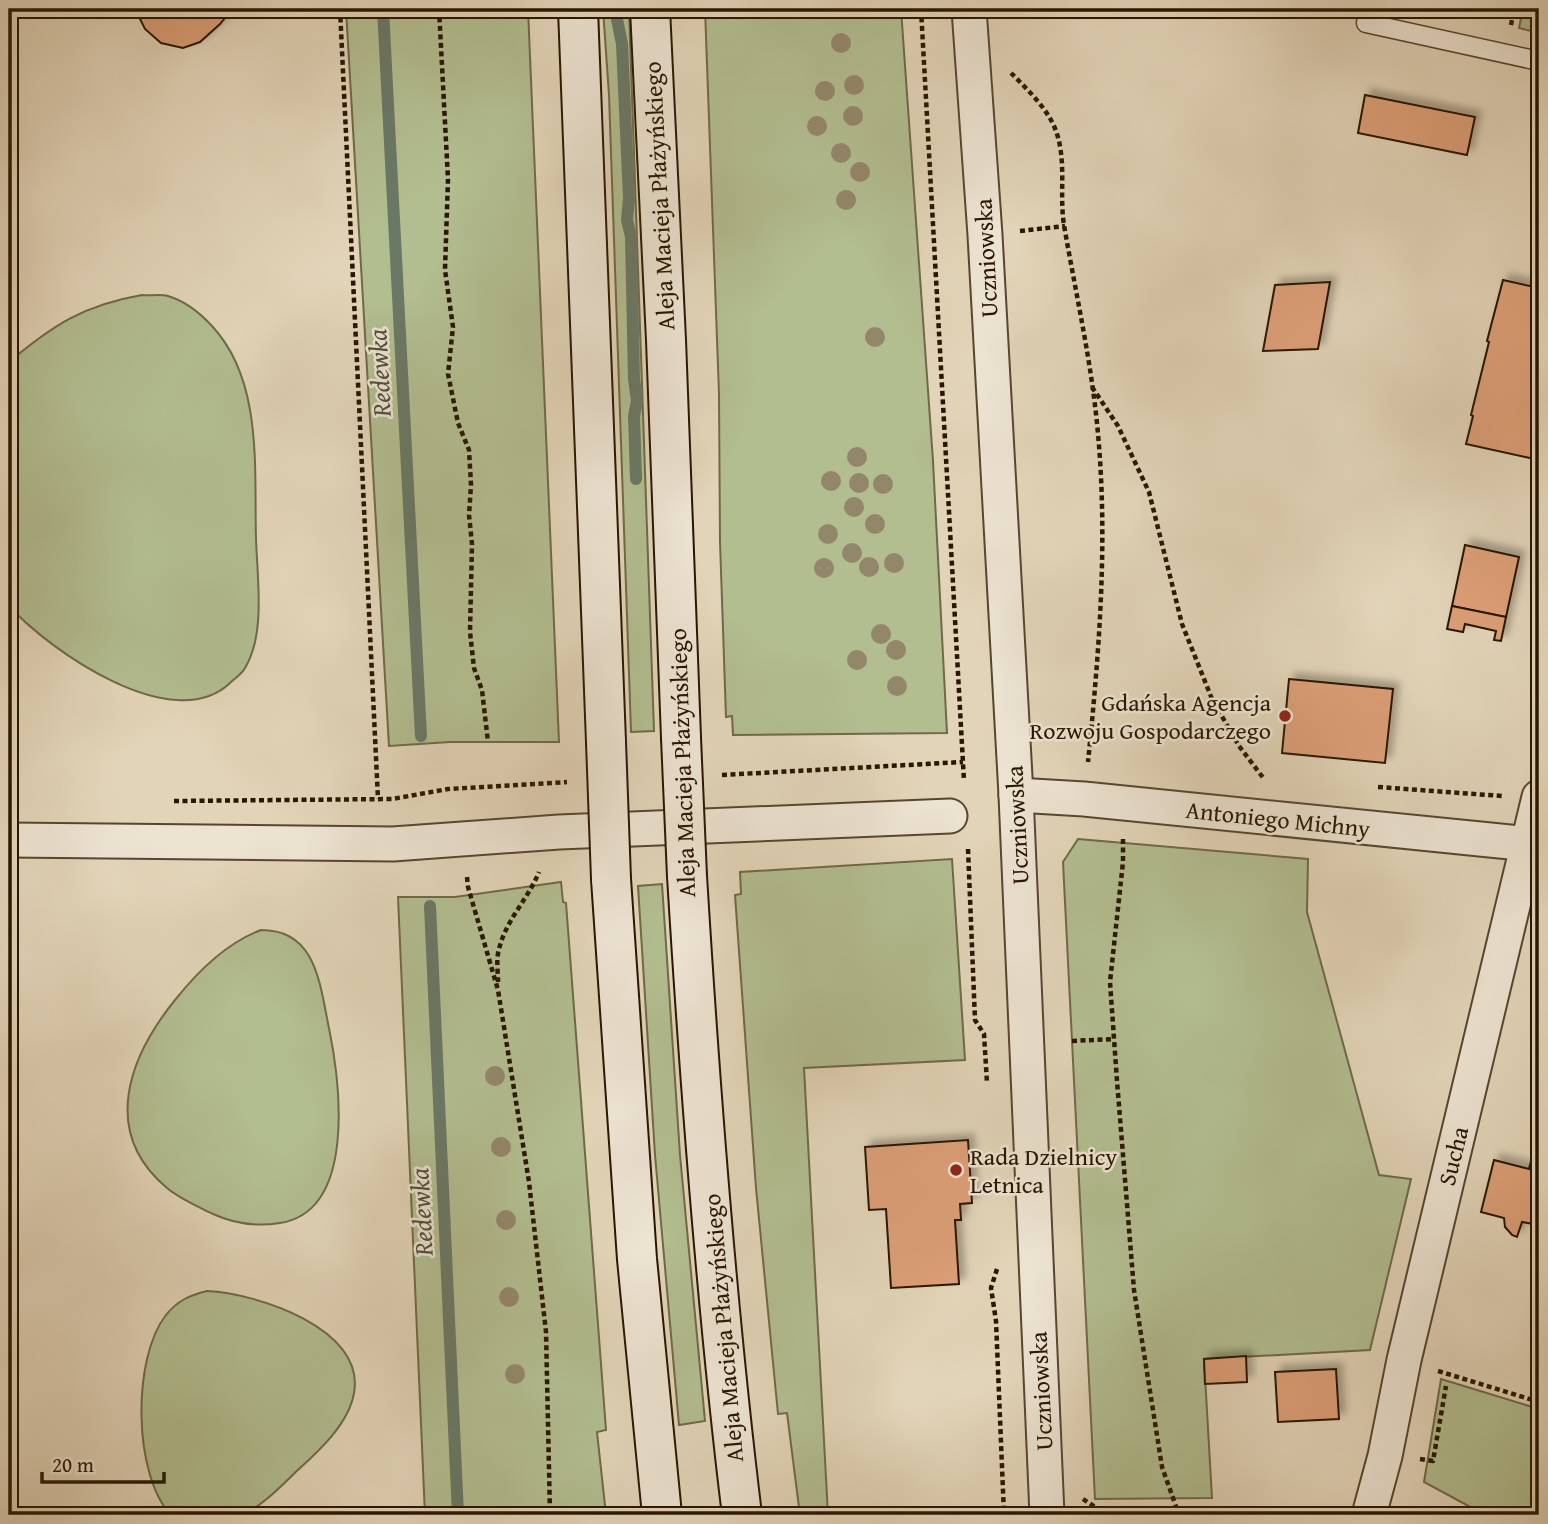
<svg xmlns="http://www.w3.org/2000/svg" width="1548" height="1524" font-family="'Gentium Book Plus',serif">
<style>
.green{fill:#b2bd90;stroke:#6e6a48;stroke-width:2}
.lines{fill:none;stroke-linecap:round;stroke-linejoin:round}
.stream{stroke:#6a7866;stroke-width:12}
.building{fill:#dc9f77;stroke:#291601;stroke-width:2;filter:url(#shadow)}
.lane-casing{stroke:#57462f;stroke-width:21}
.street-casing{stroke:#57462f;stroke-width:37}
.secondary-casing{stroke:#291601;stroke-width:42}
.path{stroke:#291601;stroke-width:4.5;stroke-dasharray:5 3.5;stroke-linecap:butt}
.lane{stroke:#ece3d1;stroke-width:18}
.street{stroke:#ece3d1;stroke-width:33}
.secondary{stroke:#ece3d1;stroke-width:38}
.secondary-bridge-casing{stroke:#291601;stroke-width:42;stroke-linecap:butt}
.secondary-bridge{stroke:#ece3d1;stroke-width:38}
.tree{fill:#93876b}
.poi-dot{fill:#8f2418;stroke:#ece3d1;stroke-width:2.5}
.labels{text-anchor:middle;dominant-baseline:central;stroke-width:5;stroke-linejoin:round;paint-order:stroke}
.street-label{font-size:24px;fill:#291601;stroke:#ece3d1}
.poi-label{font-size:24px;fill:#291601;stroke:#ece3d1;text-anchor:end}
.water-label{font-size:26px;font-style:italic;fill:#4f4f3c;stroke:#ece3d1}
</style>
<defs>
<filter id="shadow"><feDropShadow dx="6" dy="-6" stdDeviation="3.5" flood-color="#0004"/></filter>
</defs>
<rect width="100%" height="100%" fill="#e2d4b8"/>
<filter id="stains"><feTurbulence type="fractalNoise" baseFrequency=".00286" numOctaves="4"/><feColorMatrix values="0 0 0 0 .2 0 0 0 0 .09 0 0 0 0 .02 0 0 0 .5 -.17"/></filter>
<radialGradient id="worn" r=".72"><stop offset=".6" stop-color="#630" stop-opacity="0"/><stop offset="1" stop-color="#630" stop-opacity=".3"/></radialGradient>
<g class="green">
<polygon points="346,9 528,9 559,742 450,742 389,746"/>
<polygon points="603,9 629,9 654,731 631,732 609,95"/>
<polygon points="705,9 901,9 933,461 947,733 733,735 732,716 726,717 720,542 719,394"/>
<polygon points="1523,9 1539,9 1539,33 1519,28"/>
<path d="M142 295C150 296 160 294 168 296 185 301 200 313 212 326 263 381 254 467 256 538 257 576 266 634 245 668 242 674 235 678 230 683 173 737 50 651 9 606V362C53 325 84 305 142 295Z"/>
<polygon points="1078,839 1308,859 1307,912 1379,1175 1411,1179 1370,1350 1204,1359 1212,1498 1095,1499 1063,862"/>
<polygon points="952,859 965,1060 804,1068 828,1515 800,1515 787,1413 778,1414 756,1188 735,895 741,894 740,872"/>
<polygon points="561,882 563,902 566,903 606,1430 597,1432 606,1515 425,1515 398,897 455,897"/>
<polygon points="662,884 680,1155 705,1421 679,1425 655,1155 638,886"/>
<path d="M261 930C282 930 298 937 309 956 321 977 324 1005 329 1028 340 1082 357 1211 280 1223 256 1227 235 1224 213 1214 197 1206 180 1199 167 1188 100 1132 129 1057 175 1000 198 971 226 943 261 930Z"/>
<path d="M207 1291C255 1293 366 1328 354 1393 349 1423 320 1450 299 1469 285 1482 258 1511 240 1515 226 1519 188 1515 171 1515 133 1475 132 1358 166 1315 177 1301 190 1295 207 1291Z"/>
<polygon points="1441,1379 1539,1409 1539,1515 1485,1515 1424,1482"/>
</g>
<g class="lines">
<g class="stream">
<polyline points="383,9 421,736"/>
<polyline points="618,9 617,19 622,44 629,198 627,220 631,237 634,379 637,401 634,416 636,479"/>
<polyline points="430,906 458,1515"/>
</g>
</g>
<g class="building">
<polygon points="135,9 232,9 220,24 200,42 183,48 161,43 145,29"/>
<polygon points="1365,95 1475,117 1467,155 1358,133"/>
<polygon points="1503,280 1539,288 1539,460 1466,444 1473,416 1471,415 1489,342 1487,341"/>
<polygon points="1330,282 1318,349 1263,351 1275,285"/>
<polygon points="1465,545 1519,557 1506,617 1452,606"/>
<polygon points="1452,606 1506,617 1501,641 1494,640 1496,631 1465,624 1463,632 1447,629"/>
<polygon points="1289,679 1393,689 1385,763 1282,753"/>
<polygon points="968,1140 972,1203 960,1204 961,1220 955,1220 959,1284 891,1288 886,1209 869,1210 865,1147"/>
<polygon points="1534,1150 1539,1151 1539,1225 1522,1222 1517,1237 1512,1235 1505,1227 1504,1218 1481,1212 1494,1160 1529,1169"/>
<polygon points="1246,1356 1247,1382 1205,1384 1204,1359"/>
<polygon points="1336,1369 1339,1419 1278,1422 1275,1372"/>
</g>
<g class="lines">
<g class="lane-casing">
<polyline id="lane" points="1368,9 1366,23 1539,61"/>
</g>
<g class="street-casing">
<g id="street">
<polyline points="969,9 985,235 1016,795 1047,1515"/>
<polyline points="1016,795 1084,799 1490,840 1529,844 1539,848"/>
<polyline points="9,840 393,844 559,832 950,816"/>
<polyline points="1369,1515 1385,1456 1404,1360 1539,797"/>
</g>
</g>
<g class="secondary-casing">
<g id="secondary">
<polyline points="578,9 606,742"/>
<polyline points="650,9 666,340 681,738"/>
<path d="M687 876C700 1089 716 1303 742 1515"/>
<polyline points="611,879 637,1259 662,1515"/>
</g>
</g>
<g class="path">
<polyline points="340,9 378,799"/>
<polyline points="439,9 448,179 445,270 453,327 448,374 458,423 469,450 471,485 469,515 472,544 470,632 474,668 482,690 488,742"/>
<polyline points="921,9 964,781"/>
<polyline points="1511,25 1514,9"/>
<path d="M1011 73C1028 90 1048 109 1056 131 1067 162 1059 194 1064 225 1076 295 1092 364 1098 434 1108 543 1099 654 1088 762"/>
<polyline points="1020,231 1065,226"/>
<polyline points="1092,387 1118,426 1149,492 1182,624 1212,699 1239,746 1264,779"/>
<polyline points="722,775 963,762"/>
<polyline points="1378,787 1502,796"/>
<polyline points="174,801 392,799 448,789 567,782"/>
<polyline points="1123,839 1123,862 1110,982 1117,1081 1134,1290 1162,1467 1179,1515"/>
<polyline points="968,849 975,1020 984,1034 987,1083"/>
<polyline points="467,877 468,887 498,990 529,1182 546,1332 550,1515"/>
<path d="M498 982C498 972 496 959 499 949 506 920 528 899 539 872"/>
<polyline points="1072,1041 1114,1039"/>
<polyline points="997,1269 991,1288 996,1321 1004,1515"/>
<polyline points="1438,1371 1539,1402"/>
<polyline points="1420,1459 1433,1461 1446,1386"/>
<polyline points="1083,1499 1104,1513 1117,1512 1117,1515"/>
</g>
<use href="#lane" class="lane"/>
<use href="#street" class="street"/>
<use href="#secondary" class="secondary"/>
<g class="secondary-bridge-casing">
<g id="secondary-bridge">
<polyline points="681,738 687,876"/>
<polyline points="606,742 611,879"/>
</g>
</g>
<use href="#secondary-bridge" class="secondary-bridge"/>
</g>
<g class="tree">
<circle cx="841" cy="43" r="10"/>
<circle cx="854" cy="85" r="10"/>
<circle cx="825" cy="91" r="10"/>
<circle cx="853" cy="116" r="10"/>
<circle cx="817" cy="126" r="10"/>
<circle cx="841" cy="153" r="10"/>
<circle cx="860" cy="172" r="10"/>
<circle cx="846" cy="200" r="10"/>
<circle cx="875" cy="337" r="10"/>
<circle cx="857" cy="457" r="10"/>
<circle cx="831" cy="481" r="10"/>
<circle cx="859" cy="483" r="10"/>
<circle cx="883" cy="484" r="10"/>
<circle cx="854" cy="507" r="10"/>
<circle cx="875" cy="524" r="10"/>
<circle cx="828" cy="534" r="10"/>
<circle cx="852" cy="553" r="10"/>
<circle cx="894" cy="563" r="10"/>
<circle cx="869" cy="567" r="10"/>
<circle cx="824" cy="568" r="10"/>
<circle cx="881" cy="634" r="10"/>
<circle cx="896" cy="650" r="10"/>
<circle cx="857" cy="660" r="10"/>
<circle cx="897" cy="686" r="10"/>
<circle cx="495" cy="1076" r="10"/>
<circle cx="501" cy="1147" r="10"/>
<circle cx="506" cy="1220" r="10"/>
<circle cx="509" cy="1297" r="10"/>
<circle cx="515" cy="1374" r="10"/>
</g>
<g class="poi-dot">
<circle cx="1285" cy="716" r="7"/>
<circle cx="956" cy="1170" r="7"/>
</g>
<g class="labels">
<g class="street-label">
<text transform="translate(659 196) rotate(-93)">Aleja Macieja Płażyńskiego</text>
<text transform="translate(986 258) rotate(-93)">Uczniowska</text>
<text transform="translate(682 763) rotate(-92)">Aleja Macieja Płażyńskiego</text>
<text transform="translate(1278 819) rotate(6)">Antoniego Michny</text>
<text transform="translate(1017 825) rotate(-93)">Uczniowska</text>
<text transform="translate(1453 1156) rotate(-76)">Sucha</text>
<text transform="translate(723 1328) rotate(-95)">Aleja Macieja Płażyńskiego</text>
<text transform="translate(1041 1391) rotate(-93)">Uczniowska</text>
</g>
<g class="poi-label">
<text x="1271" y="702">Gdańska Agencja<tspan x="1271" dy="28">Rozwoju Gospodarczego</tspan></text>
<text x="970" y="1156" text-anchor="start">Rada Dzielnicy<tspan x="970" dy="28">Letnica</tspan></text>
</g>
<g class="water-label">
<text transform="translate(379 373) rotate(-93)">Redewka</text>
<text transform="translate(421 1212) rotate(-93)">Redewka</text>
</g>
</g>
<rect width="1548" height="1524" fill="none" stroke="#e2d4b8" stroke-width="35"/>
<rect x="10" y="10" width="1527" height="1503" fill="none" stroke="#291601" stroke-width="3.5"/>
<rect x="18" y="18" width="1513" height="1489" fill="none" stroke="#291601" stroke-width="2"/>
<path d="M42 1472v10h122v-10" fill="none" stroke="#291601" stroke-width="3.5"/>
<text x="52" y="1472" font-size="21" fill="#291601" stroke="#ece3d1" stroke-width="5" paint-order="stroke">20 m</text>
<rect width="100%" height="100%" filter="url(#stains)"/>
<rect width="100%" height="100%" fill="url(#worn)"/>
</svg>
